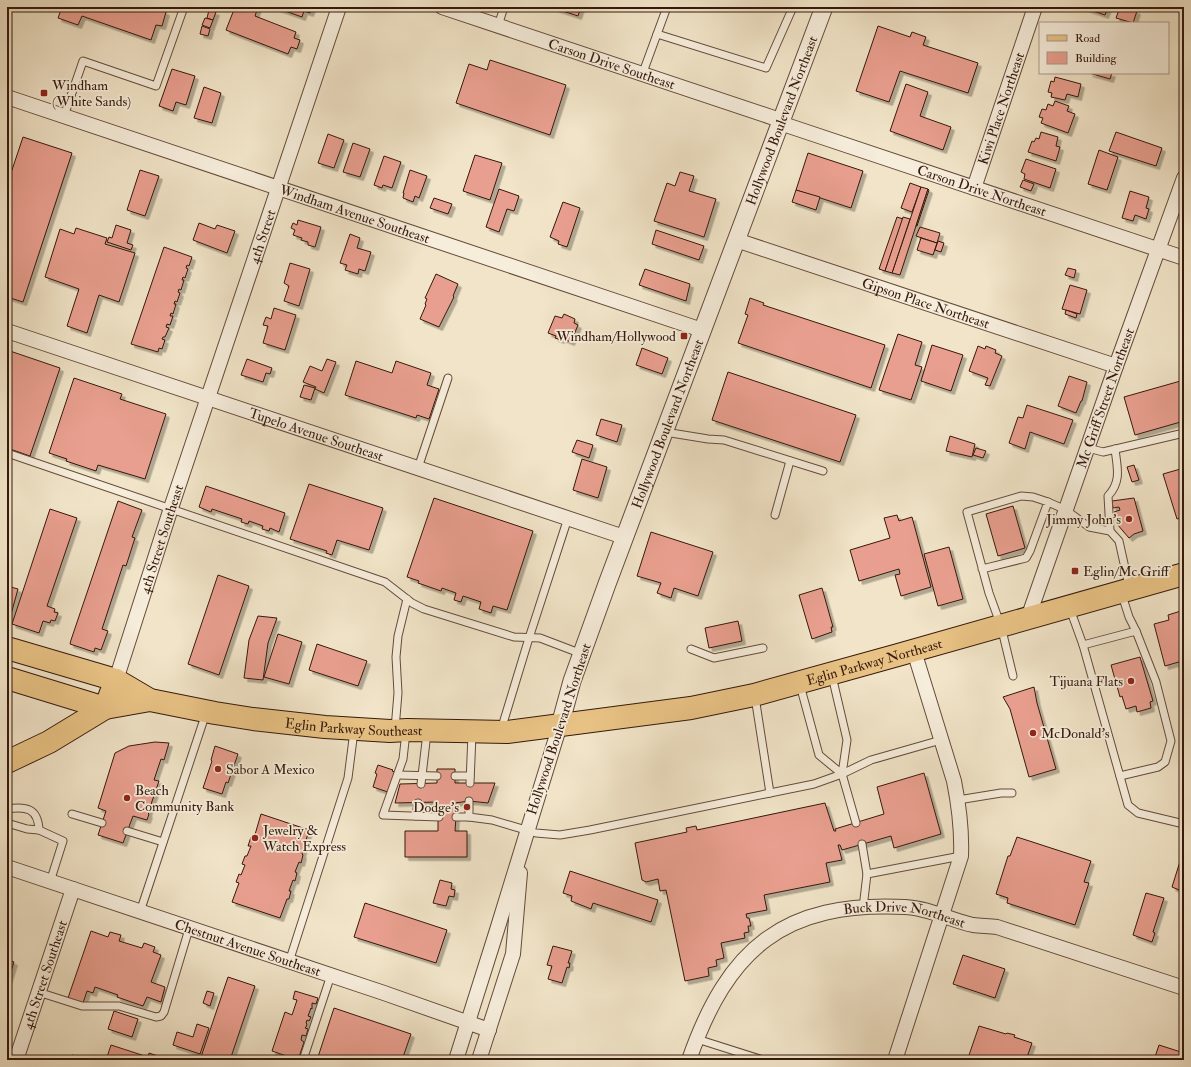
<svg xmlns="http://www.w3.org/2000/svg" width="1191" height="1067" font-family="'IM FELL Double Pica',serif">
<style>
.building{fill:#e99f8f;stroke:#35180c;filter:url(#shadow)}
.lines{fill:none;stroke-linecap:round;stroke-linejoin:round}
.service-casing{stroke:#644b3b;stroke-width:9}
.minor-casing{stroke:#644b3b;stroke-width:16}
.tertiary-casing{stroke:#644b3b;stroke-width:19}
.primary-casing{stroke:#35180c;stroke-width:24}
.trunk-casing{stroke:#35180c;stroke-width:24}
.service{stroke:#f6eddb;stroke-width:7}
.minor{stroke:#f6eddb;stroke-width:14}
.tertiary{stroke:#f6eddb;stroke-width:17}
.primary{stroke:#e8c284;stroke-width:22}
.trunk{stroke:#e8c284;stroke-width:22}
.poi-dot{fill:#8f2418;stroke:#f6eddb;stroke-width:1.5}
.labels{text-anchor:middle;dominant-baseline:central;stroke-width:3.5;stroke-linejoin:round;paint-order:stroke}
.street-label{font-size:14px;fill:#35180c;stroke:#f6eddb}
.poi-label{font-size:14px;fill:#35180c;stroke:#f6eddb;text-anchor:start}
</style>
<defs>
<filter id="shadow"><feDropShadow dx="3.5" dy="3.5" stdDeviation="0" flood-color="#0004"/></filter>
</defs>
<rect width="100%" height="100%" fill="#f1e4c8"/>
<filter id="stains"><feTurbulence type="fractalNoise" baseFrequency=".005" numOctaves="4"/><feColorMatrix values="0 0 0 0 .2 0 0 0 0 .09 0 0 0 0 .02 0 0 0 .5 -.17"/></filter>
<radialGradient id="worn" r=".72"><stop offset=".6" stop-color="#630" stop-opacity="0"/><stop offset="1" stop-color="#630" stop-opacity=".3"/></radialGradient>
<g class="building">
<polygon points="62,7 163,7 161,10 166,12 162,26 156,25 151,40 82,16 78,25 58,18"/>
<polygon points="235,7 258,7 255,16 296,32 294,38 300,40 297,49 291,47 288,54 226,30"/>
<polygon points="274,7 312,7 310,13 304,11 302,17"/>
<polygon points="551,7 581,7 578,16"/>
<polygon points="1082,7 1108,7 1105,15"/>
<polygon points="1120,7 1125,7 1137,11 1133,23 1116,18"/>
<polygon points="209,10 216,12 213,20 207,18"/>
<polygon points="205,18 213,20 210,28 202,25"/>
<polygon points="202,26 210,29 208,36 200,34"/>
<polygon points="878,26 910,37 912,32 926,37 923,45 978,63 968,93 900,71 889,102 856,91"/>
<polygon points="490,60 566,85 550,135 456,103 469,64 487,70"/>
<polygon points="172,69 195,76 186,105 176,102 173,111 159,106"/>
<polygon points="1089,73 1112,73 1110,79"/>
<polygon points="1055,77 1081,84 1078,97 1067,94 1065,100 1051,97 1052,93 1048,92 1051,81 1054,82"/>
<polygon points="906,84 928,92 920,116 951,127 943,150 890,131"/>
<polygon points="204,87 221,93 212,123 194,118"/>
<polygon points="1055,101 1069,106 1067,111 1075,114 1068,133 1041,123 1043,118 1039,117 1042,109 1046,110 1048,104 1053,106"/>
<polygon points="1041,132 1058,137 1056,146 1060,147 1056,161 1028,152 1032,141 1034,142 1036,138 1039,139"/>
<polygon points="1116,132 1162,148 1156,166 1109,151"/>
<polygon points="328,134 344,140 334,168 318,163"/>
<polygon points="23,137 72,153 23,302 7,297 7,185"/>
<polygon points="353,143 370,149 360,177 343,172"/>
<polygon points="1099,150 1118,157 1107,190 1088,184"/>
<polygon points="808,153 863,171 851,208 796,190"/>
<polygon points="475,155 502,163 490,200 463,191"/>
<polygon points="384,156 401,162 392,188 383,185 382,188 374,185"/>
<polygon points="1026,159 1056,169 1050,188 1024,179 1025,174 1021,172"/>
<polygon points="140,170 159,176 145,216 127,210"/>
<polygon points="410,170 427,176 419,198 415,196 413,202 403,198 404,193 403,193"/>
<polygon points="680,172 694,176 689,191 716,199 704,237 654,221 667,183 675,186"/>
<polygon points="1023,180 1034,184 1031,191 1020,187"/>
<polygon points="910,183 921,187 912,212 901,208"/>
<polygon points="921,187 928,189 900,275 892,273"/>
<polygon points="499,189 519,196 514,211 507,209 499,232 486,227"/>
<polygon points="928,189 929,190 917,226 916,226"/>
<polygon points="796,190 820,197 816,210 792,202"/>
<polygon points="1130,191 1149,197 1146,208 1149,209 1146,219 1135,215 1133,221 1122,218"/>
<polygon points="434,198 452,204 448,214 430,208"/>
<polygon points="563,202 580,208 567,247 558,244 559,241 550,237"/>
<polygon points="897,217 903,219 885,271 879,269"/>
<polygon points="903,217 910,219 892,273 885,271"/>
<polygon points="298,220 321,227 315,247 308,245 308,242 301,240 302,238 293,235 295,230 291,228 293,223 297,225"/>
<polygon points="199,223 215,229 217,225 235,231 227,253 193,240"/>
<polygon points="116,225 131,230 127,243 133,245 131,250 107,242 109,237 112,238"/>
<polygon points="920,227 940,233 937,243 916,236"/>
<polygon points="76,228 107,238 105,244 135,253 119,302 99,295 87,333 67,326 79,289 45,277 60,229 74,234"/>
<polygon points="656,230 704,246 699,260 652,244"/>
<polygon points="350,234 360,238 357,248 371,252 365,271 359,269 358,274 345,270 347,265 340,263"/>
<polygon points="921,238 937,243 933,255 917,250"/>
<polygon points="938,241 944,243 941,252 935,250"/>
<polygon points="164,247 192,257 189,266 187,265 186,268 188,269 185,278 183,277 182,280 184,280 181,290 179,289 178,292 180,293 177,302 175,301 174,304 176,304 173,314 171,313 170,316 173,316 170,325 167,324 166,327 169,328 165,337 163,337 162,339 165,340 162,349 159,348 158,352 131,344"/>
<polygon points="290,263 310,269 299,306 284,301 289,286 284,283"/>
<polygon points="1068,268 1076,270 1074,278 1065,275"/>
<polygon points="645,269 690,284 686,301 639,285"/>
<polygon points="436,274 458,284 453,296 454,297 439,327 420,319 426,305 425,304 427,299 425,298"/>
<polygon points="1070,285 1087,290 1080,314 1062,309"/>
<polygon points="750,298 764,303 763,305 885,345 871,388 738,343 748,315 745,314"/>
<polygon points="274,308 296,315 285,350 263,343 268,326 263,325 266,317 271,319"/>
<polygon points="1066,310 1077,314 1076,318 1065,314"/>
<polygon points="564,314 575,319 574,323 578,325 571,342 561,338 561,340 555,338 556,336 548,333 555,316 562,318"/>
<polygon points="898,334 922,342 915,365 922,367 911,400 879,390"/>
<polygon points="932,345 963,355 951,391 921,381"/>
<polygon points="978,346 985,349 986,346 996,350 995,353 1002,356 990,386 985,385 988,378 969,371"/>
<polygon points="642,348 668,358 662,374 636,365"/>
<polygon points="7,350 60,368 30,456 7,448"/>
<polygon points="247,359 272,368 270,374 266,373 263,382 241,375"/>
<polygon points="327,359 336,362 324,393 315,389 316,387 303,382 310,366 322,371"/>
<polygon points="356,361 392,373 396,361 431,373 427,385 439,389 429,419 417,415 416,418 345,395"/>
<polygon points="728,372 856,415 840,462 712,420"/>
<polygon points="1069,376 1087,382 1082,401 1081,401 1076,413 1058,406"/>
<polygon points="74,378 122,394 120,399 166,414 145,479 98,465 96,471 66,461 67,459 49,453"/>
<polygon points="1184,380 1184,421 1135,435 1124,397"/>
<polygon points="304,385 315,388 311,400 300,397"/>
<polygon points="1027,405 1073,420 1064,444 1030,432 1025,449 1009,443 1018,417 1023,418"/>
<polygon points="601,419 622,425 617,442 596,435"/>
<polygon points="950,436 975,444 972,457 946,451"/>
<polygon points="577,440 593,445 589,458 572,452"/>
<polygon points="976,448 986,451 983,458 973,455"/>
<polygon points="582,459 607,467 598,498 573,490"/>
<polygon points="1134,465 1139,480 1132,482 1127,467"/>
<polygon points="1184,468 1184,517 1177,519 1163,474"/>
<polygon points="309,484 383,508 369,550 337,540 332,555 326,553 327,551 290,539"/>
<polygon points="206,486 285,513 279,532 270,528 269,531 262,529 263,526 249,521 248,524 241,522 242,519 212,509 211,512 199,507"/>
<polygon points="434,498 533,531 507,610 493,606 491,613 479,609 481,602 463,596 461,602 454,600 456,593 442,588 441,591 418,583 419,581 407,577"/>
<polygon points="1134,498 1143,531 1134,534 1129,538 1117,524 1114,512 1120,510 1119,507 1113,508 1112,501"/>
<polygon points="118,501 142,510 132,537 135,538 126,566 123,565 102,629 108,631 101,650 95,648 94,652 70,644 71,640"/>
<polygon points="1013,506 1025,548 998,556 986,514"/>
<polygon points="50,509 77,518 47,606 55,609 54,612 58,613 55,621 51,620 50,623 43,621 39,633 12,624"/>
<polygon points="897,515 899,521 912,517 931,587 901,596 895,575 900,574 899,569 859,581 850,550 890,538 884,518"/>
<polygon points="651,532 713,552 698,596 674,588 671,598 657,593 661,583 637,576"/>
<polygon points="949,547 963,599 938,606 924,554"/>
<polygon points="218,575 249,586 219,675 188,664"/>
<polygon points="7,586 18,589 10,618 7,617"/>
<polygon points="822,588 833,627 831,627 832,632 812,639 799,595"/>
<polygon points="1184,610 1184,667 1182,666 1184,666 1182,661 1165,666 1154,624 1169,620 1168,615"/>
<polygon points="258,616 277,618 268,643 263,680 244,678 249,640"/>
<polygon points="738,621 742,641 709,648 705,628"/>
<polygon points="278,634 302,642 289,684 264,677"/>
<polygon points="317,644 367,661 358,686 309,670"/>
<polygon points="1140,657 1153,701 1150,702 1151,708 1137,712 1136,706 1126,709 1122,696 1120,697 1111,665"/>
<polygon points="1034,687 1037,703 1056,769 1029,777 1010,709 1003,697"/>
<polygon points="155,742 169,743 164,760 161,759 154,780 159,781 148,813 149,814 147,820 133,816 123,843 98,835 106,811 98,808 115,753 129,746"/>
<polygon points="215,746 238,754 228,783 226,782 222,794 203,788 212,761 211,760"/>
<polygon points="378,765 393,770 392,771 395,772 388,792 373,787 377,774 375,773"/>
<polygon points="437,769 455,769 455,783 495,783 488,803 469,801 455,803 456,817 455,831 467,831 467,857 405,857 405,831 438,831 438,802 395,803 400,784 437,783"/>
<polygon points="924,773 941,834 894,848 891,836 842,850 840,845 838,845 842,860 826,863 830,882 764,895 767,910 746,914 747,918 749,918 751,926 748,926 749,932 744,933 745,938 721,943 724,958 716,960 717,966 708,968 709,976 685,981 666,890 660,891 658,879 646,882 642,880 635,843 687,832 686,828 696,826 697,830 825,803 834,831 836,831 835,829 884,814 877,787"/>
<polygon points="261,814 309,830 302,854 303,855 301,863 299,862 295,872 297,873 295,881 293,880 289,891 291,891 289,899 287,899 280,918 232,902 239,883 236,882 239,874 241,875 245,865 242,864 245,856 247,856 251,846 248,846 251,837 254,838"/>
<polygon points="1017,837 1091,861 1084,882 1089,883 1075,925 1007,903 1008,898 996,894 1008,856 1010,856"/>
<polygon points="1182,855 1184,856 1184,892 1172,887"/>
<polygon points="570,871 658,900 651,922 593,903 591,909 571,901 572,896 563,893"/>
<polygon points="440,880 452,883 451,889 455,890 454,897 449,896 446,906 433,903"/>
<polygon points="1146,893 1164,898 1153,932 1155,933 1152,942 1133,935"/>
<polygon points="365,903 447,930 436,963 354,937"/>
<polygon points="91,931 108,937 110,932 121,935 119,941 142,948 144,943 155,947 153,952 161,955 151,982 165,987 161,1002 147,997 143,1006 117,997 118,995 95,987 93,993 87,991 83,1003 68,998"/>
<polygon points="553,946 572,951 568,963 570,963 569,968 567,967 562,983 548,979 552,966 547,965"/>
<polygon points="963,955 1005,969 995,998 953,984"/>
<polygon points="7,959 14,962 7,984"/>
<polygon points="228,977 255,986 230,1060 211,1060 201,1057"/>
<polygon points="207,991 214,993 210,1006 203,1003"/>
<polygon points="295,991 318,998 316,1004 312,1003 312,1009 311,1008 308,1016 311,1017 309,1021 307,1020 306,1023 307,1024 306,1027 305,1028 308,1029 306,1036 302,1035 301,1040 304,1042 298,1060 272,1051 285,1012 292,1015 297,1000 293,999"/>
<polygon points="334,1008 411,1034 402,1060 369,1060 358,1056 357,1060 317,1060"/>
<polygon points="114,1011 138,1019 132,1037 108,1029"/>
<polygon points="197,1024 209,1028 200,1054 173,1045 177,1032 193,1037"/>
<polygon points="979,1026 1006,1034 1007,1033 1015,1035 1014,1037 1032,1043 1026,1060 1028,1060 964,1060 965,1057 968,1058"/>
<polygon points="111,1045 148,1057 149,1053 158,1056 157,1059 162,1060 106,1060"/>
<polygon points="1159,1045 1184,1053 1184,1060 1154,1060"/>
<polygon points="72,1055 83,1058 82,1060 71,1060"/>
</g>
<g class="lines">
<g class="service-casing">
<g id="service">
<polyline points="498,26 504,7"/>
<polyline points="657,34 766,68 793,7"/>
<polyline points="642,75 667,7"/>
<polyline points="64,116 83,61 156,86 184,7"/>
<polyline points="665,432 708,439 724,440 823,471"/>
<polyline points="1088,448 1103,452 1184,433"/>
<polyline points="7,453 385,582 412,603 424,609 514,637 540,638 582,654"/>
<polyline points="418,468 448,378"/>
<path d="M1048 502 1066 510 1089 527 1110 531 1108 496C1122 481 1117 467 1115 449"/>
<polyline points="775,515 790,461"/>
<polyline points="1110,531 1119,541 1129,586"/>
<polyline points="982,569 1026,558 1030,551 1048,502 1033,497 1021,496 967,512 989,593 1001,626 1013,676"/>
<polyline points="1122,595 1129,617 1136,631"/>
<polyline points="1070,609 1083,645 1128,805 1138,813 1184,824"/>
<polyline points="1083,645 1136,631 1156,682 1171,741 1165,762 1158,767 1120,776"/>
<polyline points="691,649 714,658 763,648"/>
<polyline points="800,685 819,755 842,774 847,740 832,676"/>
<polyline points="755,697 770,793"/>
<polyline points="395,729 398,693 396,657 398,636 407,599"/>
<polyline points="501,730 529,638 568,518"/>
<polyline points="406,732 403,759 383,815 439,817"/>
<polyline points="842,774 856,823"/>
<polyline points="398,775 437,776"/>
<polyline points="455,776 470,776"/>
<polyline points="470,783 472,734"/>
<polyline points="421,784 427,733"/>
<polyline points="958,800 1001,793 1012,793"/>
<polyline points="469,801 469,817 492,820 536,833 560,835 590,830 814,784 842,774 871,760 941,740"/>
<path d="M7 809C26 806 38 808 39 830"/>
<polyline points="72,814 102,823"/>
<polyline points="416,816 418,803"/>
<polyline points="456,817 469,817"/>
<polyline points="7,823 27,829 39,830 63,841 50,882"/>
<polyline points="127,831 163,842"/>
<polyline points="862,844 867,874"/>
<polyline points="863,908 867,874 961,856"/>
<polyline points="140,912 206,713"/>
<polyline points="289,962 348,778 354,731"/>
<polyline points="38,992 82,1006 119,1006 156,1017 161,1016 164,1012 189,929"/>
<polyline points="697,1039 763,1060"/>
<polyline points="303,1060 331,975"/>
</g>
</g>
<g class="minor-casing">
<g id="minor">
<path id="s1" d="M442 7 777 119 780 123 1184 258"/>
<path id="s2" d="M7 97 702 330"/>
<path id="s3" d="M974 188 1035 7"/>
<path id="s4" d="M736 240 1116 366"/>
<path id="s5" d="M7 331 624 537"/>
<path id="s6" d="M1028 618 1116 366 1184 178"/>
<path id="s7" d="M116 680 171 508 339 7"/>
<path id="s8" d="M7 867 384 993 489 1030"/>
<path id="s9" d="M16 1060 73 889"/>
<polyline points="456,1060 497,930 560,725"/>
<polyline points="479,1060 513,954 520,873"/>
<path id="s10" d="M689 1060C728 948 784 901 905 907 929 908 950 920 973 925 981 926 989 926 997 927L1184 988"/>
<path d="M895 1060 961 856C962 831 959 806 954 781L914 651"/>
</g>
</g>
<g class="tertiary-casing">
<g id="tertiary">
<path id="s11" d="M560 725 572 681 607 584 824 7"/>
</g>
</g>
<g class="primary-casing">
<polyline id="primary" points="7,762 49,742 105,708 116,680"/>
</g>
<g class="trunk-casing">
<g id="trunk">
<path id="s12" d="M7 648 116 680 150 700 215 713 253 719 325 727 390 731 407 730 507 732 691 708 754 695 898 655 1184 574"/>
<polyline points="7,678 105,708 150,700"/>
</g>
</g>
<use href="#service" class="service"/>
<use href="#minor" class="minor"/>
<use href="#tertiary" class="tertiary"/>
<use href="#primary" class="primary"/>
<use href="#trunk" class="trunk"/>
</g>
<g class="poi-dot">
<rect x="40" y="89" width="8" height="8" rx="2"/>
<rect x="680" y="332" width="8" height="8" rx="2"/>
<circle cx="1129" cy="519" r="4"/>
<rect x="1071" y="567" width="8" height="8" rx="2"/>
<circle cx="1131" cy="681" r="4"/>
<circle cx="1033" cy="733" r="4"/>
<circle cx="218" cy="769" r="4"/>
<circle cx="127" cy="798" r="4"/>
<circle cx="467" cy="807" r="4"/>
<circle cx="255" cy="838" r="4"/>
</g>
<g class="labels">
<g class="street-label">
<text stroke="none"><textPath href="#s1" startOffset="179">Carson Drive Southeast</textPath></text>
<text stroke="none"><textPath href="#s3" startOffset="84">Kiwi Place Northeast</textPath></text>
<text stroke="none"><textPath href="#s11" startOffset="644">Hollywood Boulevard Northeast</textPath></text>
<text stroke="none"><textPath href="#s1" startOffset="571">Carson Drive Northeast</textPath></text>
<text stroke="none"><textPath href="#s2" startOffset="367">Windham Avenue Southeast</textPath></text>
<text stroke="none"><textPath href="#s7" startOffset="467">4th Street</textPath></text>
<text stroke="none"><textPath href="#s4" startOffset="200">Gipson Place Northeast</textPath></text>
<text stroke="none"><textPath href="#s6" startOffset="233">Mc Griff Street Northeast</textPath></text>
<text stroke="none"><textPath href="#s11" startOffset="320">Hollywood Boulevard Northeast</textPath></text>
<text stroke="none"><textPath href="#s5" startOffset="326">Tupelo Avenue Southeast</textPath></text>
<text stroke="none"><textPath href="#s7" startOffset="148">4th Street Southeast</textPath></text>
<text stroke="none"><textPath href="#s12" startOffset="887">Eglin Parkway Northeast</textPath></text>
<text stroke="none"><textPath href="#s12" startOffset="359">Eglin Parkway Southeast</textPath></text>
<text transform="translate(559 729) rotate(-72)">Hollywood Boulevard Northeast</text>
<text stroke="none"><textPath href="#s10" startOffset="291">Buck Drive Northeast</textPath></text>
<text stroke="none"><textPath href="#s8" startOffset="254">Chestnut Avenue Southeast</textPath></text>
<text stroke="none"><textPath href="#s9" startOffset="90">4th Street Southeast</textPath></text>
</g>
<g class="poi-label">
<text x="52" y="85">Windham<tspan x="52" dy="16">(White Sands)</tspan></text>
<text x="676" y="336" text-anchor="end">Windham/Hollywood</text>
<text x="1121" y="519" text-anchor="end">Jimmy John's</text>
<text x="1083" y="571">Eglin/Mc Griff</text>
<text x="1123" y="681" text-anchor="end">Tijuana Flats</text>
<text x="1041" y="733">McDonald's</text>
<text x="226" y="769">Sabor A Mexico</text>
<text x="135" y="790">Beach<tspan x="135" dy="16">Community Bank</tspan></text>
<text x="459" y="807" text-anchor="end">Dodge's</text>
<text x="263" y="830">Jewelry &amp;<tspan x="263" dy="16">Watch Express</tspan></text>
</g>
</g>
<rect width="1191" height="1067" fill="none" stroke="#f1e4c8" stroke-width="24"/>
<rect x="8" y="8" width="1175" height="1051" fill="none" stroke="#35180c" stroke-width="2"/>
<rect x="12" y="12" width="1167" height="1043" fill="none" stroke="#35180c"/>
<rect x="1039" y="22" width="130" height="52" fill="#f6eddb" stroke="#a99888"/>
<rect x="1047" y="35" width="20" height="6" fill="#e8c284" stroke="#a99888"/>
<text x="1075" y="42" font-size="12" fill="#35180c">Road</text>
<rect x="1047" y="52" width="20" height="12" fill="#e99f8f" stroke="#a99888"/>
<text x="1075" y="62" font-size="12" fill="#35180c">Building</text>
<rect width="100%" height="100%" filter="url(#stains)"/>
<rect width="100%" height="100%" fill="url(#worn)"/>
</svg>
